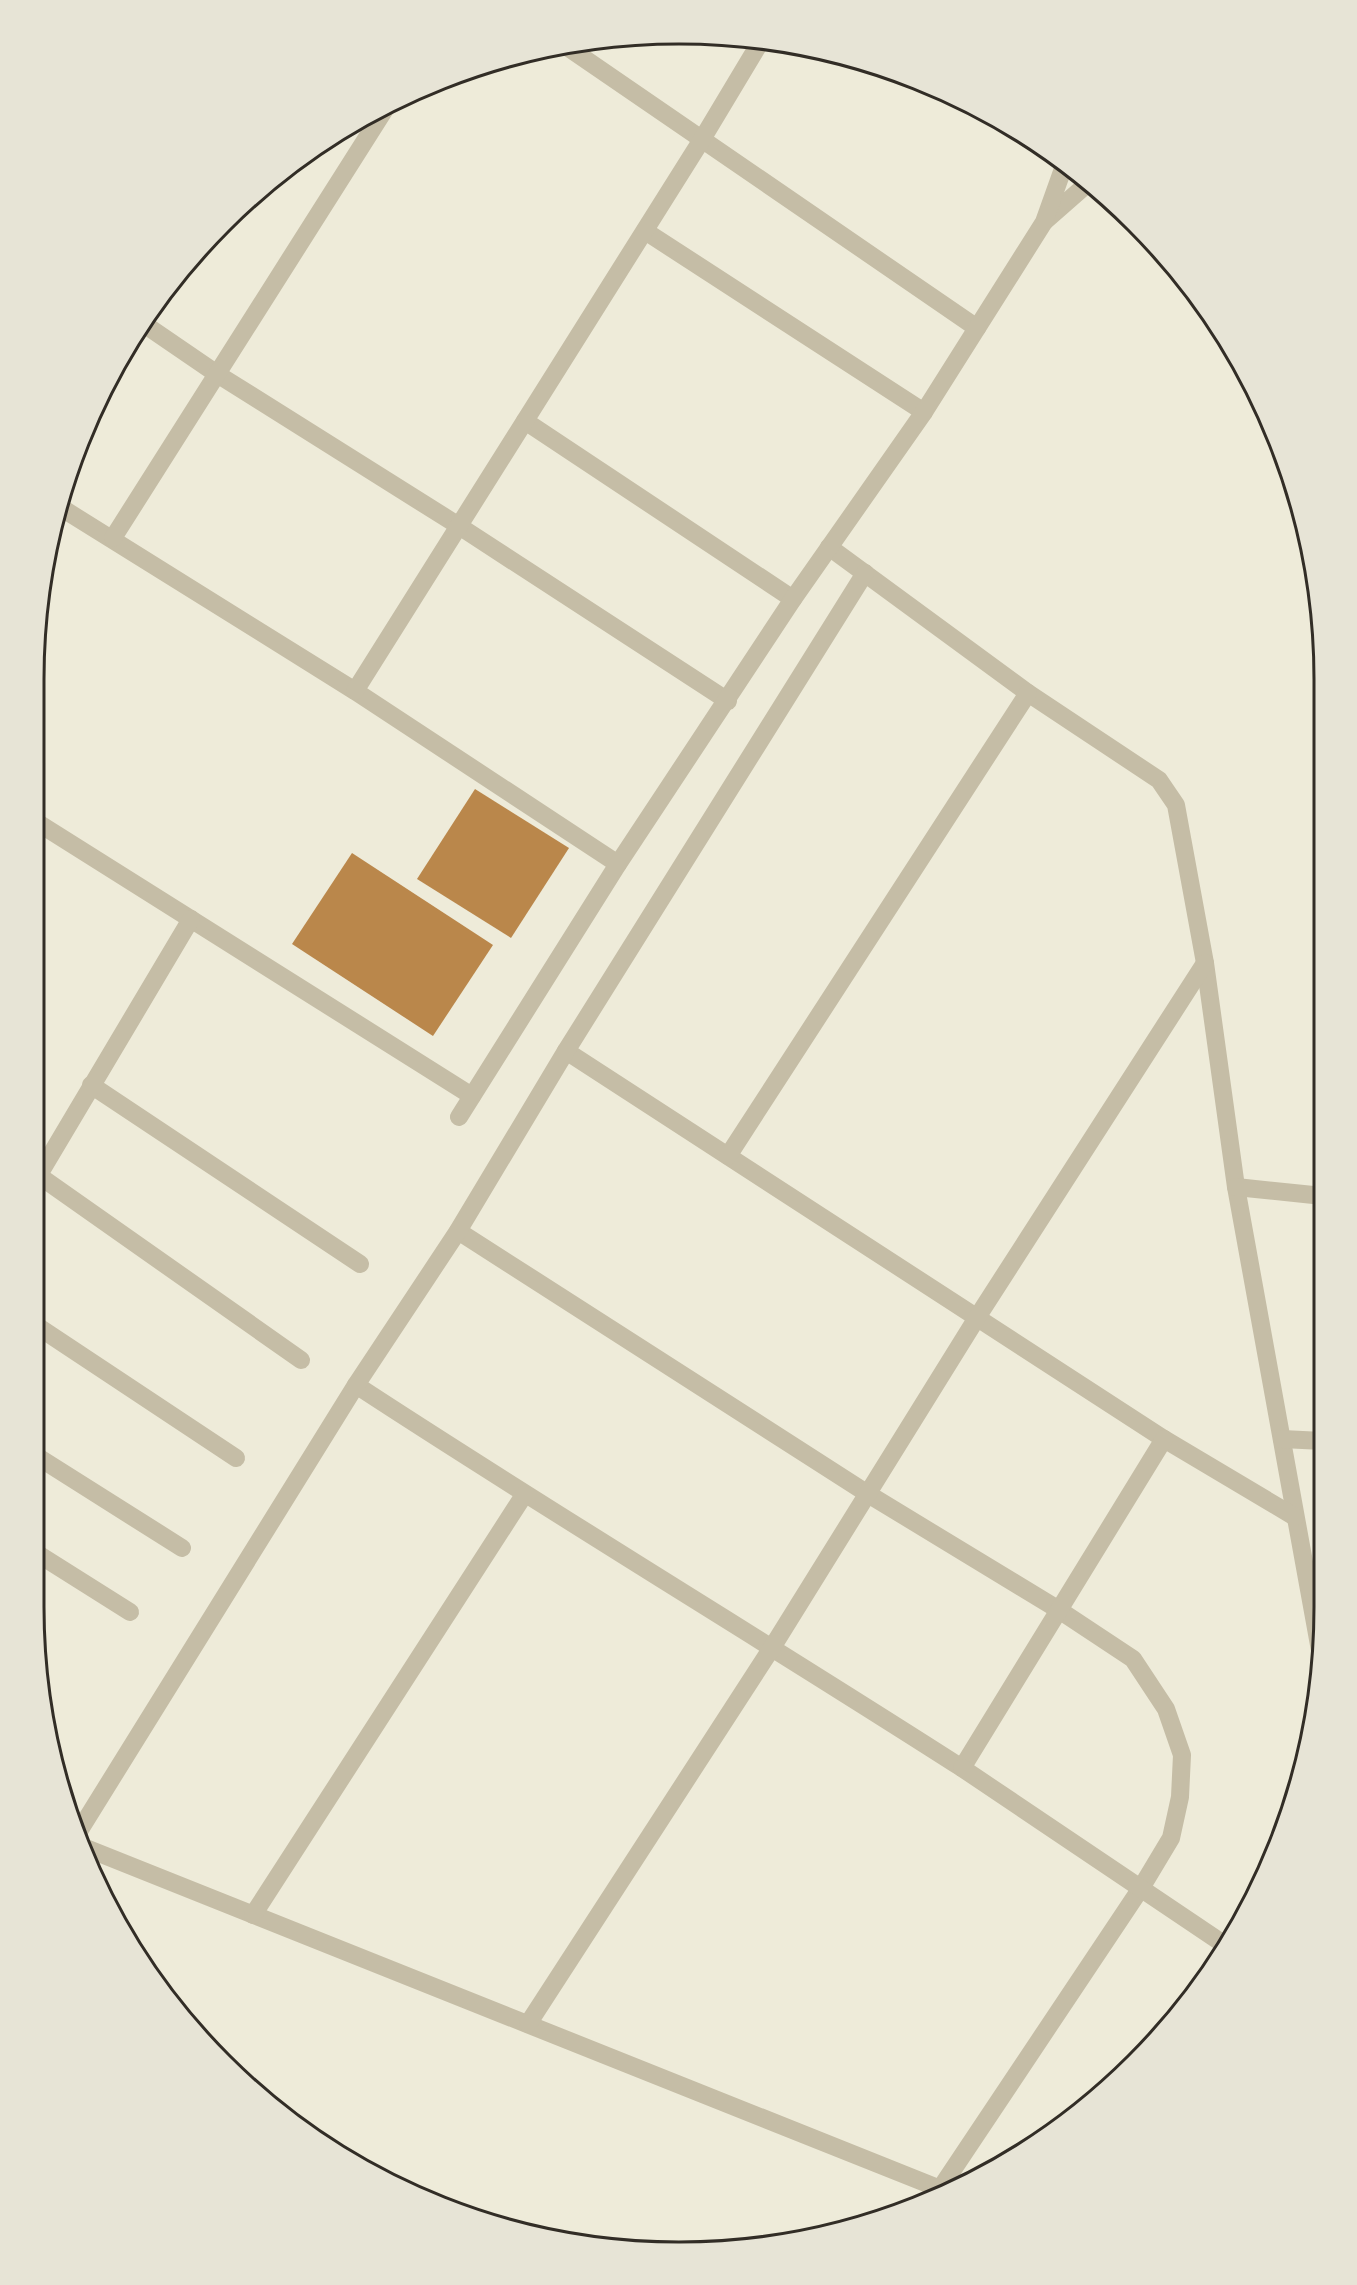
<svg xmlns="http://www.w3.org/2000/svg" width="1357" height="2285" font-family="Rubik,sans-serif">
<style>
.building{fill:#ba874b}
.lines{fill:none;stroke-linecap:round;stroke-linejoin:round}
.lane{stroke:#c5bda6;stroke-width:18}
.street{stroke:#c5bda6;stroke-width:18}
.rim{fill:none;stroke:#322d26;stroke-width:3}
</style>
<rect width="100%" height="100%" fill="#eeebd9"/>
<g class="building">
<polygon points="475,789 569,848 511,938 417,879"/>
<polygon points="352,853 493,945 433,1036 292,944"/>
</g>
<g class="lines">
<g class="lane">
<polyline points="645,231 924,412"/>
<polyline points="525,421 793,599"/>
<polyline points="91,1085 360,1264"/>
<polyline points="38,1175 301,1360"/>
<polyline points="37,1326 236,1458"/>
<polyline points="38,1457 182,1548"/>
</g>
<g class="street">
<polyline points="563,44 977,328"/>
<polyline points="1045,221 1086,185"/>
<polyline points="141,322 217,374 459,526 728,701"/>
<polyline points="60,507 355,691 618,864"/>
<polyline points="113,538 387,106"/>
<polyline points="829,547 1028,693 1159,780 1176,805 1205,963 1236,1187 1321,1656"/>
<polyline points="355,691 701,141 761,41"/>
<polyline points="35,821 472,1096"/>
<polyline points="566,1051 1164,1439 1295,1517"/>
<polyline points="459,1117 618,864 793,599 924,412 1044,222 1064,166"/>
<polyline points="728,1156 1028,693"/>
<polyline points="37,1178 191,919"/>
<polyline points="1236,1187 1323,1196"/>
<polyline points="458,1231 868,1494 1059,1610 1133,1659 1166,1709 1182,1755 1180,1797 1171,1838 1141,1888 940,2189"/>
<path d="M356 1385C556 1516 761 1639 962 1768L1164 1439"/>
<polyline points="1282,1439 1323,1441"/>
<polyline points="38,1554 130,1612"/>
<polyline points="962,1768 1225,1945"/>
<polyline points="76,1836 356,1385 458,1231 566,1051 865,573"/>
<polyline points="81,1846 948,2192"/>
<polyline points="253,1915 524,1495"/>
<polyline points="528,2024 773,1646 978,1316 1205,963"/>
</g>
</g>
<path d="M0 0H1357V2285H0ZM679 44H679A635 635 0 0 1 1314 679V1607A635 635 0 0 1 679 2242H679A635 635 0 0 1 44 1607V679A635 635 0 0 1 679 44Z" fill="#e7e4d6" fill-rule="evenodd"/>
<path class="rim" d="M679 44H679A635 635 0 0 1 1314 679V1607A635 635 0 0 1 679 2242H679A635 635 0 0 1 44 1607V679A635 635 0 0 1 679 44Z"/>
</svg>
